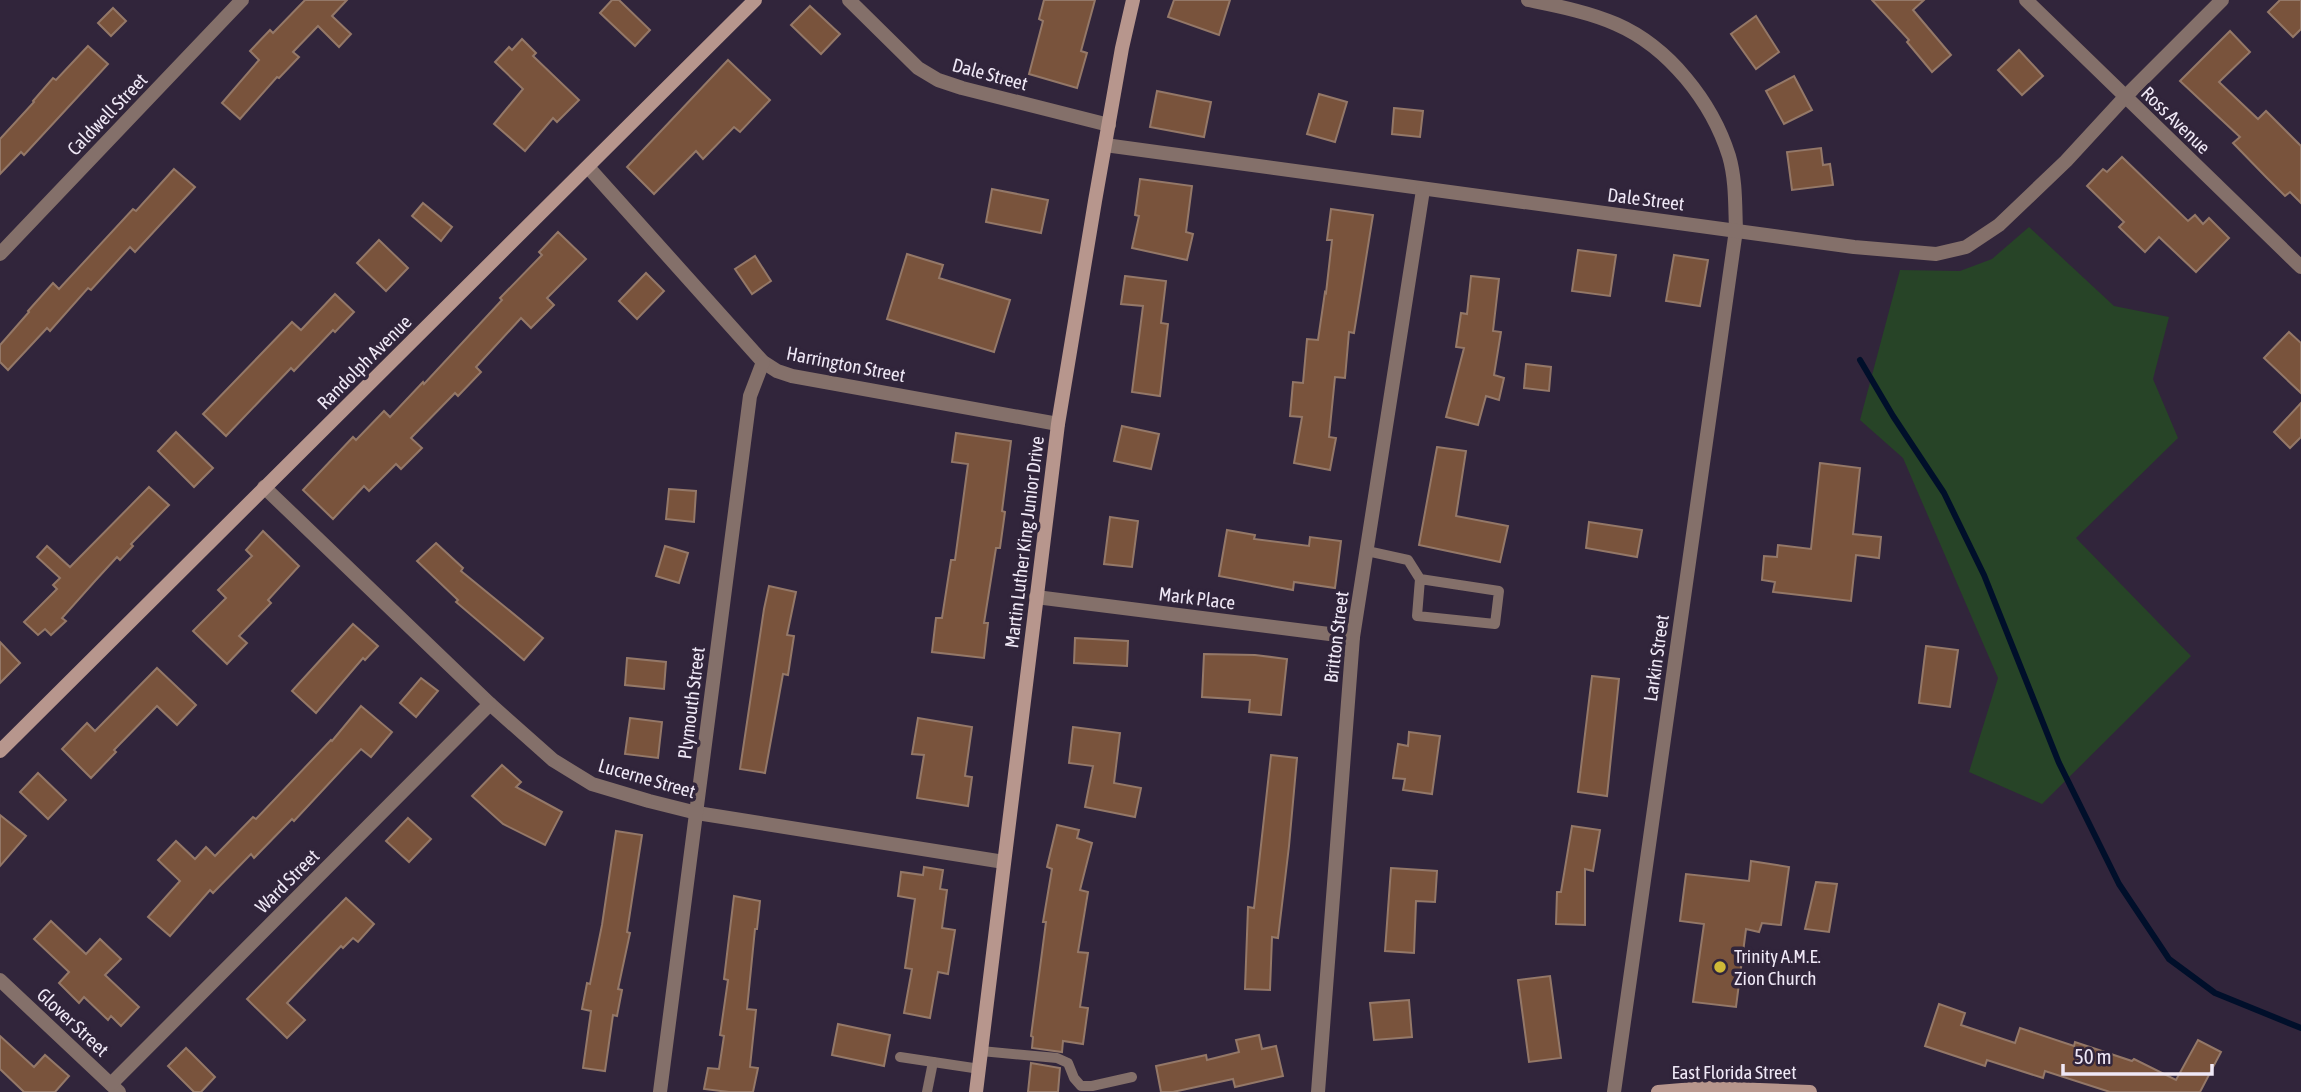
<svg xmlns="http://www.w3.org/2000/svg" width="2301" height="1092" font-family="'Asap Condensed',sans-serif">
<style>
.green{fill:#274427}
.lines{fill:none;stroke-linecap:round;stroke-linejoin:round}
.stream{stroke:#000f2a;stroke-width:6}
.building{fill:#79533c;stroke:#947868;stroke-width:2}
.lane{stroke:#84706a;stroke-width:10}
.street{stroke:#84706a;stroke-width:14}
.secondary{stroke:#b7968d;stroke-width:14}
.poi-dot{fill:#ceb837;stroke:#31253b;stroke-width:2.5}
.labels{text-anchor:middle;dominant-baseline:central;stroke-width:7;stroke-linejoin:round;paint-order:stroke}
.street-label{font-size:19px;fill:#efe8f6;stroke:#31253b}
.poi-label{font-size:19px;fill:#efe8f6;stroke:#31253b;text-anchor:start}
</style>
<rect width="100%" height="100%" fill="#31253b"/>
<polygon class="green" points="2029,227 2114,306 2169,317 2153,379 2178,438 2076,538 2191,656 2042,804 1969,772 1998,678 1903,458 1860,420 1900,270 1960,271 1992,259"/>
<g class="lines">
<polyline class="stream" points="1860,360 1893,416 1944,493 1984,575 2059,763 2119,884 2169,959 2215,993 2301,1028"/>
</g>
<g class="building">
<polygon points="305,0 347,0 332,16 351,34 339,47 318,26 293,52 299,57 279,78 277,77 240,119 222,103 259,60 250,51 270,30 273,33"/>
<polygon points="612,0 619,0 650,30 635,46 600,13"/>
<polygon points="1044,0 1095,0 1081,51 1087,53 1077,88 1029,74 1043,21 1039,19"/>
<polygon points="1174,0 1230,0 1219,35 1168,17"/>
<polygon points="1872,0 1924,0 1913,10 1951,55 1932,72 1907,42 1909,40"/>
<polygon points="2280,0 2301,0 2301,29 2293,37 2268,12"/>
<polygon points="810,6 840,34 821,54 791,25"/>
<polygon points="113,8 126,21 111,36 98,23"/>
<polygon points="1756,16 1779,52 1756,69 1731,34"/>
<polygon points="2230,31 2250,52 2219,82 2258,119 2266,111 2301,146 2301,203 2290,192 2285,196 2266,177 2233,143 2240,137 2180,81"/>
<polygon points="522,39 536,53 533,56 579,100 557,122 553,118 525,151 494,124 523,89 495,62 509,47 512,50"/>
<polygon points="88,46 108,64 24,155 21,152 0,174 0,139 34,102 33,101 53,78 56,80"/>
<polygon points="2019,50 2043,76 2022,95 1998,70"/>
<polygon points="728,60 770,100 740,132 734,127 703,159 696,151 654,194 627,167"/>
<polygon points="1794,76 1812,110 1784,124 1766,91"/>
<polygon points="1157,91 1211,102 1204,137 1150,127"/>
<polygon points="1319,94 1347,102 1335,142 1307,134"/>
<polygon points="1394,108 1423,111 1420,137 1392,134"/>
<polygon points="1821,148 1823,165 1830,164 1833,185 1792,190 1787,152"/>
<polygon points="2122,157 2188,221 2195,215 2203,224 2209,218 2229,238 2196,272 2159,237 2145,252 2119,227 2124,222 2087,186 2103,169 2107,172"/>
<polygon points="174,169 195,187 135,252 130,247 91,290 88,288 50,331 47,328 8,370 0,362 0,345 29,312 28,311 53,283 59,289 133,209 136,211"/>
<polygon points="1140,179 1192,186 1186,232 1193,234 1187,260 1132,248 1139,216 1135,215"/>
<polygon points="992,189 1048,200 1041,233 986,222"/>
<polygon points="423,203 452,227 441,241 412,216"/>
<polygon points="1331,209 1373,215 1354,333 1349,332 1345,378 1335,377 1329,437 1336,438 1330,470 1294,463 1302,417 1290,416 1293,382 1303,383 1307,339 1318,340 1325,292 1326,293 1332,240 1327,240"/>
<polygon points="558,232 586,259 547,298 554,305 531,328 521,318 476,367 481,372 458,396 455,393 411,438 422,448 401,469 396,464 369,491 364,486 333,519 303,490 353,437 356,440 384,411 390,417 423,382 424,384 502,300 500,298 542,255 539,252"/>
<polygon points="379,240 408,268 386,291 357,263"/>
<polygon points="1578,250 1616,255 1610,296 1572,291"/>
<polygon points="907,254 943,265 939,278 1010,300 994,352 887,319"/>
<polygon points="1674,255 1708,260 1700,306 1666,301"/>
<polygon points="755,256 771,281 752,294 735,269"/>
<polygon points="646,273 664,291 637,319 619,301"/>
<polygon points="1125,276 1166,281 1161,323 1168,324 1160,396 1132,392 1143,306 1121,304"/>
<polygon points="1471,276 1499,279 1493,331 1501,332 1494,375 1504,378 1499,400 1486,396 1478,425 1446,417 1464,348 1456,347 1461,313 1467,314"/>
<polygon points="335,294 354,312 335,332 333,330 294,371 291,368 226,436 203,414 292,322 301,330"/>
<polygon points="2289,332 2301,343 2301,393 2264,358"/>
<polygon points="1526,364 1551,367 1549,391 1524,388"/>
<polygon points="2301,403 2301,437 2290,448 2274,432"/>
<polygon points="1122,426 1159,434 1151,469 1114,461"/>
<polygon points="176,432 213,468 194,487 158,451"/>
<polygon points="956,433 1011,441 1002,511 1005,512 1000,548 996,548 984,623 988,623 984,658 932,652 936,618 942,618 951,560 955,560 968,464 952,462"/>
<polygon points="1437,447 1466,451 1456,516 1508,526 1500,562 1419,545"/>
<polygon points="1820,463 1860,468 1853,534 1881,537 1879,558 1856,555 1851,601 1773,592 1775,582 1762,580 1764,556 1777,557 1778,545 1811,549"/>
<polygon points="149,487 169,505 131,544 133,546 120,560 117,557 95,581 62,618 66,621 51,635 45,629 38,635 24,622 57,589 53,585 60,578 37,557 47,546 70,567"/>
<polygon points="669,489 696,491 694,522 666,519"/>
<polygon points="1110,517 1138,521 1132,567 1104,564"/>
<polygon points="1589,522 1642,530 1637,557 1586,548"/>
<polygon points="1227,530 1255,535 1254,539 1309,546 1310,537 1341,541 1335,588 1294,582 1293,590 1219,576"/>
<polygon points="263,531 299,566 268,600 271,603 239,636 247,643 227,664 193,631 226,598 218,590 252,556 246,550"/>
<polygon points="436,543 463,568 461,571 543,638 524,660 456,602 458,600 417,561"/>
<polygon points="665,546 688,553 679,583 656,576"/>
<polygon points="769,586 796,592 787,635 794,636 788,675 783,674 765,773 740,769 764,609"/>
<polygon points="353,624 378,646 365,660 363,658 316,713 292,691"/>
<polygon points="1075,638 1128,641 1127,666 1074,663"/>
<polygon points="0,642 20,663 0,683"/>
<polygon points="1926,646 1958,650 1950,707 1919,703"/>
<polygon points="1204,654 1255,655 1287,659 1281,715 1249,712 1250,700 1202,697"/>
<polygon points="627,658 666,662 664,689 625,685"/>
<polygon points="157,668 196,705 177,725 157,706 114,750 116,752 91,778 62,749 87,723 95,731"/>
<polygon points="1592,676 1619,679 1607,796 1578,792"/>
<polygon points="421,678 438,691 416,717 400,703"/>
<polygon points="361,706 392,732 371,757 361,749 294,821 292,819 254,858 251,854 213,893 210,890 170,936 148,917 180,881 158,860 176,841 195,859 206,847 215,856 253,817 256,819 331,740 332,741"/>
<polygon points="630,718 662,722 658,758 625,754"/>
<polygon points="918,718 972,727 965,776 972,777 968,806 917,798 924,755 912,754"/>
<polygon points="1073,727 1120,733 1114,783 1141,788 1135,817 1085,807 1093,766 1069,763"/>
<polygon points="1409,732 1440,736 1432,794 1403,790 1405,779 1393,778 1398,744 1408,746"/>
<polygon points="1271,755 1297,758 1289,846 1278,938 1272,937 1270,990 1245,989 1248,907 1254,908"/>
<polygon points="502,765 521,782 516,787 562,812 545,845 503,824 472,796"/>
<polygon points="38,773 66,800 48,819 20,792"/>
<polygon points="0,815 26,836 0,866"/>
<polygon points="408,818 431,839 409,862 386,841"/>
<polygon points="1057,825 1079,830 1077,838 1092,843 1080,890 1088,892 1078,952 1088,953 1080,1007 1088,1008 1083,1044 1063,1041 1062,1052 1032,1048 1033,1037 1031,1036 1046,922 1043,922 1052,869 1047,867"/>
<polygon points="1572,826 1600,830 1593,871 1585,869 1585,925 1556,924 1557,892 1561,892"/>
<polygon points="616,831 642,835 627,932 630,933 618,989 622,990 617,1016 613,1015 605,1071 583,1068 591,1011 582,1009 587,983 590,984 602,925"/>
<polygon points="1751,861 1789,867 1781,925 1762,923 1759,932 1746,929 1736,1007 1693,1002 1704,924 1680,921 1686,874 1749,881"/>
<polygon points="924,867 943,870 940,889 947,890 942,928 955,930 948,974 938,972 930,1018 904,1013 912,969 905,968 915,899 898,896 901,872 923,875"/>
<polygon points="1391,868 1437,871 1435,902 1416,901 1414,953 1385,951"/>
<polygon points="1816,882 1837,884 1829,932 1805,929"/>
<polygon points="734,896 760,901 757,929 755,929 747,1009 756,1010 750,1067 758,1068 753,1092 729,1092 704,1089 708,1068 719,1069 724,1036 720,1035 728,980 724,979"/>
<polygon points="346,898 374,924 358,942 353,938 343,948 341,946 287,1003 305,1020 287,1038 247,999"/>
<polygon points="51,921 86,954 100,939 121,959 105,975 139,1007 121,1026 111,1016 108,1020 84,997 79,1003 59,983 69,972 34,939"/>
<polygon points="1550,976 1561,1058 1529,1062 1518,980"/>
<polygon points="1409,1000 1412,1037 1374,1040 1370,1003"/>
<polygon points="1939,1004 1965,1013 1961,1025 2015,1043 2020,1028 2074,1046 2075,1042 2132,1061 2134,1059 2176,1080 2198,1040 2221,1052 2200,1092 2110,1092 2045,1071 2043,1078 1987,1060 1985,1066 1925,1046"/>
<polygon points="838,1024 890,1035 884,1066 832,1055"/>
<polygon points="1259,1035 1262,1049 1276,1046 1283,1076 1235,1087 1233,1079 1173,1092 1161,1092 1156,1066 1206,1055 1207,1060 1239,1052 1236,1040"/>
<polygon points="0,1036 34,1067 45,1055 69,1076 55,1092 24,1092 0,1069"/>
<polygon points="186,1048 215,1077 201,1092 194,1092 168,1066"/>
<polygon points="1031,1063 1060,1068 1058,1092 1028,1092"/>
</g>
<g class="lines">
<g class="lane">
<polyline points="1367,551 1408,560 1420,579 1417,616 1495,624 1499,591 1420,579"/>
<polyline points="981,1051 1057,1058 1068,1063 1074,1078 1081,1086 1092,1086 1132,1077"/>
<polyline points="900,1057 980,1069"/>
<polyline points="927,1092 933,1062"/>
</g>
<g class="street">
<polyline points="849,0 918,68 938,80 962,88 1109,125"/>
<path d="M1528 0C1557 6 1589 12 1616 24 1669 47 1712 102 1729 156 1736 180 1735 206 1736 230L1614 1092"/>
<polyline points="2026,0 2301,267"/>
<polyline points="1105,145 1854,247 1936,254 1966,247 1999,225 2066,161 2125,97 2222,0"/>
<polyline points="588,167 763,362 777,371 792,376 1058,424"/>
<polyline points="0,254 242,0"/>
<polyline points="264,487 490,704 553,760 592,784 649,801 697,813 1004,862"/>
<polyline points="1036,597 1353,637"/>
<polyline points="0,980 119,1092"/>
<polyline points="111,1084 490,704"/>
<polyline points="660,1092 750,396 763,362"/>
<polyline points="1318,1092 1353,637 1423,190"/>
</g>
<g class="secondary">
<polyline points="0,751 755,0"/>
<polyline points="976,1092 1058,424 1095,201 1122,48 1133,0"/>
<polyline points="1658,1092 1706,1088 1810,1092"/>
</g>
</g>
<circle class="poi-dot" cx="1720" cy="967" r="7"/>
<g class="labels">
<g class="street-label">
<text transform="translate(990 74) rotate(15)">Dale Street</text>
<text transform="translate(107 114) rotate(-46)">Caldwell Street</text>
<text transform="translate(2176 120) rotate(44)">Ross Avenue</text>
<text transform="translate(1646 199) rotate(7)">Dale Street</text>
<text transform="translate(364 362) rotate(-45)">Randolph Avenue</text>
<text transform="translate(846 364) rotate(11)">Harrington Street</text>
<text transform="translate(1024 542) rotate(-83)">Martin Luther King Junior Drive</text>
<text transform="translate(1197 598) rotate(7)">Mark Place</text>
<text transform="translate(1336 637) rotate(-83)">Britton Street</text>
<text transform="translate(1656 658) rotate(-82)">Larkin Street</text>
<text transform="translate(691 703) rotate(-83)">Plymouth Street</text>
<text transform="translate(647 778) rotate(16)">Lucerne Street</text>
<text transform="translate(287 881) rotate(-45)">Ward Street</text>
<text transform="translate(73 1022) rotate(43)">Glover Street</text>
<text x="1734" y="1072">East Florida Street</text>
</g>
<g class="poi-label">
<text x="1734" y="956">Trinity A.M.E.<tspan x="1734" dy="22">Zion Church</tspan></text>
</g>
</g>
<path d="M2063 1064v10h149v-10" fill="none" stroke="#efe8f6" stroke-width="3.5"/>
<text x="2074" y="1064" font-size="21" fill="#efe8f6" stroke="#31253b" stroke-width="5" paint-order="stroke">50 m</text>
</svg>
